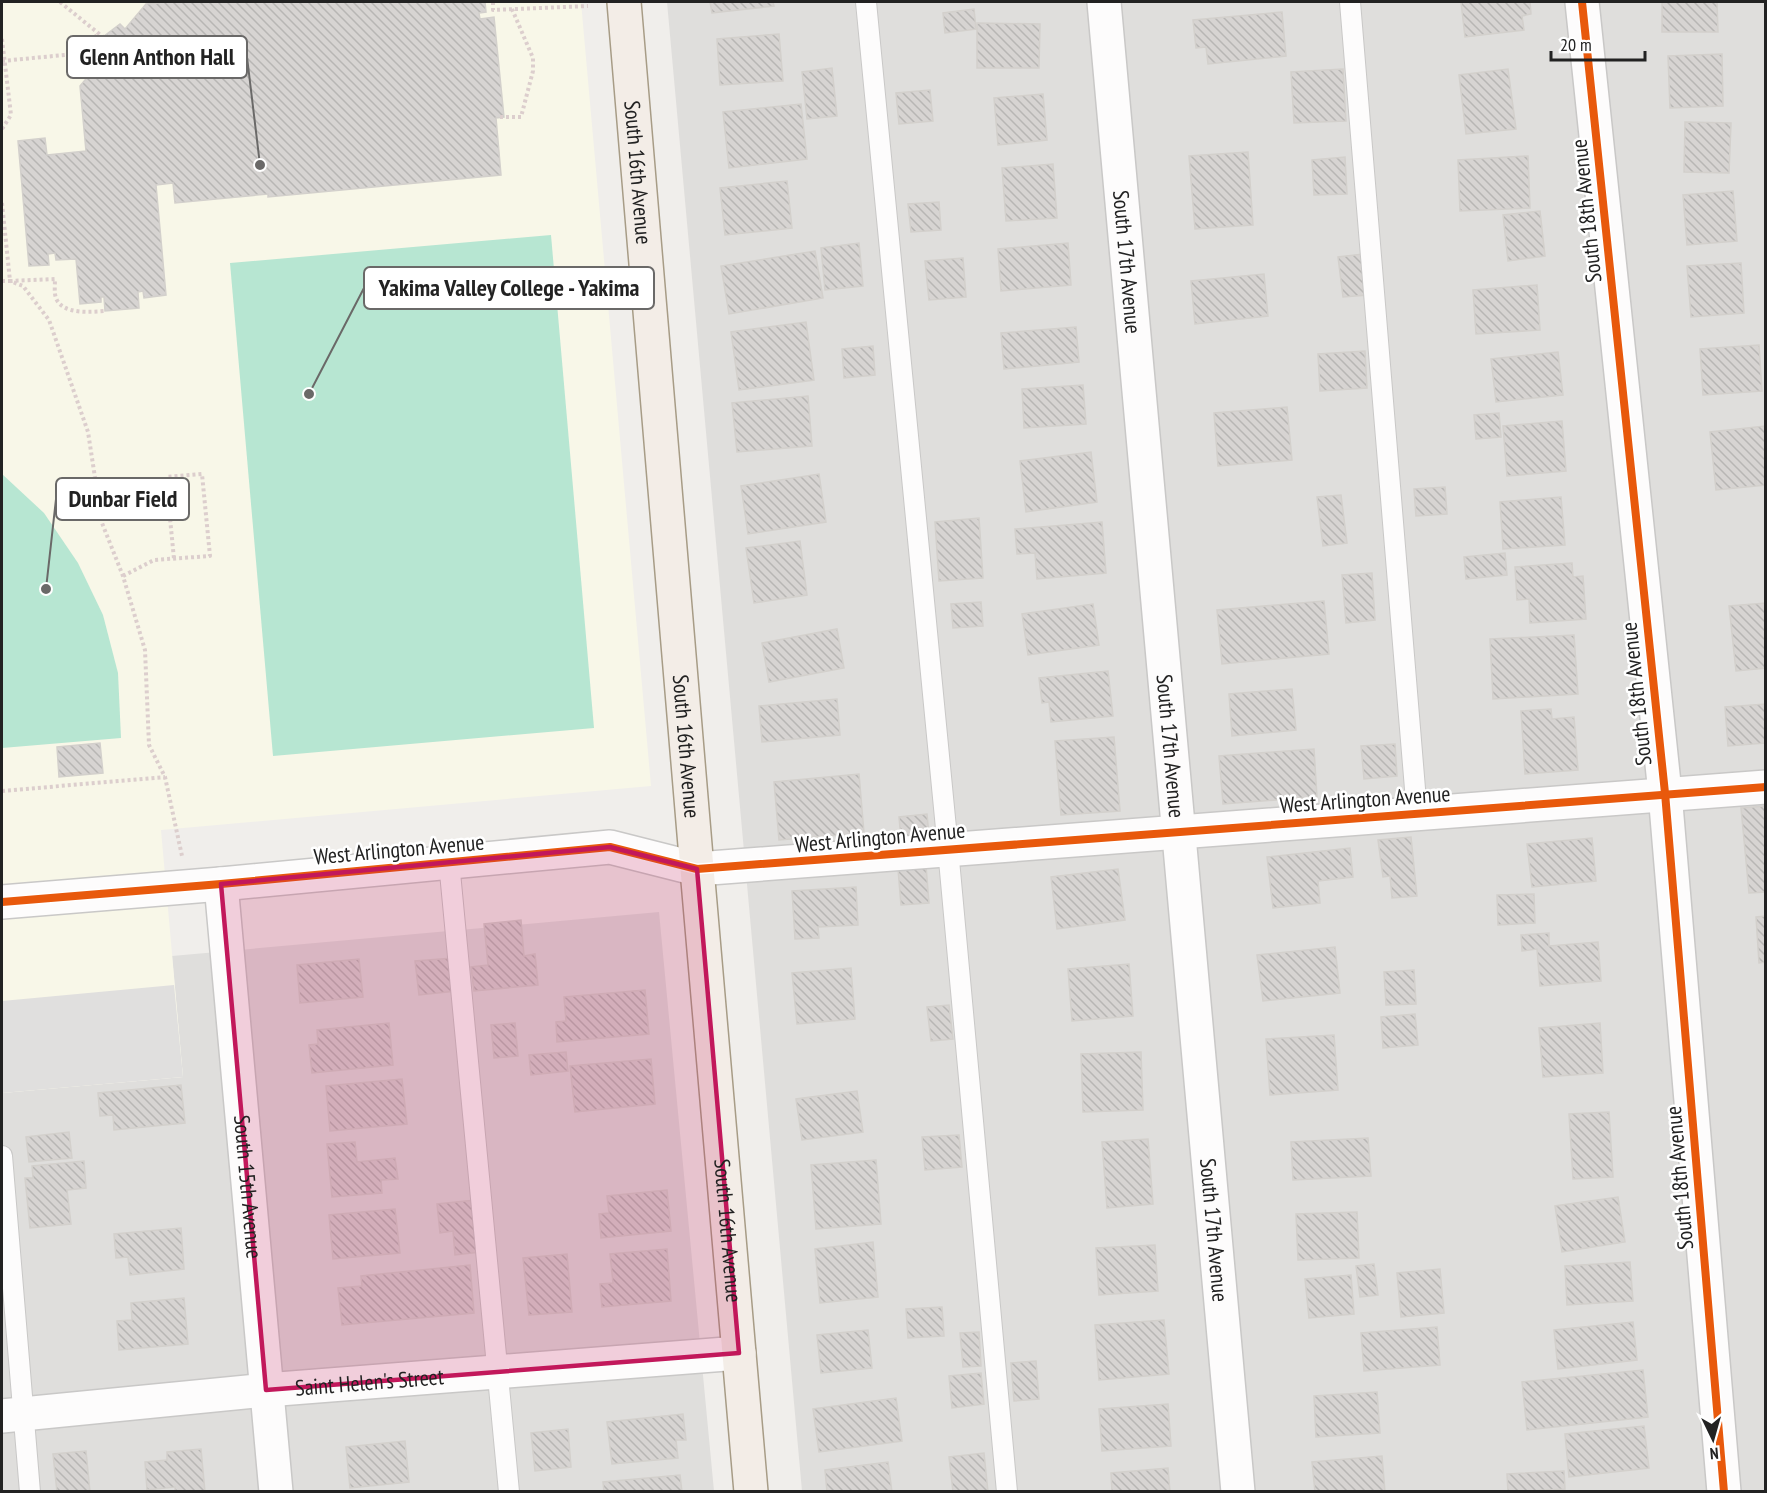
<svg xmlns="http://www.w3.org/2000/svg" width="1767" height="1493" font-family="'PT Sans Narrow',sans-serif">
<style>
.residential{fill:#dfdedc}
.education{fill:#f8f7e8}
.pitch{fill:#b7e6d2}
.parking{fill:#e0dfde}
.building{fill:url(#building-back-hatch);stroke:#d3d0cc;stroke-width:1.5}
.lines{fill:none;stroke-linecap:round;stroke-linejoin:round}
.lane-casing{stroke:#c9c8c7;stroke-width:22}
.street-casing{stroke:#c9c8c7;stroke-width:36}
.primary-casing{stroke:#a79c86;stroke-width:36}
.path{stroke:#dccecd;stroke-width:4;stroke-dasharray:3 3;stroke-linecap:butt}
.lane{stroke:#fdfcfc;stroke-width:20}
.street{stroke:#fdfcfc;stroke-width:33}
.primary{stroke:#f3ede7;stroke-width:33}
.cycleway-casing{stroke:#fff;stroke-width:11}
.cycleway{stroke:#e8590c;stroke-width:8}
.marked{fill:#c2185b;fill-opacity:0.2;stroke:#c2185b;stroke-width:4.5;stroke-linejoin:round}
.labels{text-anchor:middle;dominant-baseline:central;stroke-width:5;stroke-linejoin:round;paint-order:stroke}
.street-label{font-size:22px;fill:#222;stroke:#fff}
.leader{fill:none;stroke:#6a6968;stroke-width:2}
.callout-dot{fill:#6a6968;stroke:#fff;stroke-width:2}
.callout{fill:#fff;stroke:#6a6968;stroke-width:2}
.callout-label{font-size:24px;text-anchor:middle;font-weight:bold;fill:#222}
</style>
<defs>
<pattern id="building-back-hatch" width="6" height="6" patternUnits="userSpaceOnUse" patternTransform="scale(1.5)"><rect width="6" height="6" fill="#d7d4d2"/><path d="M-1 5l2 2M0 0l6 6M5-1l2 2" fill="none" stroke="#b8b6b4"/></pattern>
</defs>
<rect width="100%" height="100%" fill="#f0eeeb"/>
<g class="residential">
<polygon points="667,2 1765,2 1765,1491 802,1491"/>
<polygon points="659,912 714,1491 2,1492 2,1093 183,1077 172,956"/>
</g>
<polygon class="education" points="2,2 581,2 651,786 161,830 183,1077 2,1093"/>
<g class="pitch">
<polygon points="551,235 594,728 273,756 230,263"/>
<polygon points="2,474 44,513 78,563 103,615 118,673 121,738 2,748"/>
</g>
<polygon class="parking" points="174,985 183,1077 2,1093 2,1001"/>
<g class="building">
<polygon points="159,2 485,2 486,12 479,13 480,19 494,17 504,117 496,118 501,175 268,197 268,194 175,203 173,183 156,185 166,295 144,298 143,291 138,292 139,308 105,311 104,297 101,297 101,302 80,304 76,259 56,260 55,253 48,254 49,265 29,266 18,141 45,138 47,155 86,151 80,86 105,56 99,50 103,37 120,24 125,29 146,4 159,3"/>
<polygon points="710,2 773,2 774,6 712,13"/>
<polygon points="1461,2 1530,2 1531,14 1522,16 1524,30 1465,37"/>
<polygon points="1662,2 1717,2 1718,32 1662,32"/>
<polygon points="974,9 976,29 945,33 943,13"/>
<polygon points="1282,12 1286,56 1208,64 1206,47 1196,48 1193,20"/>
<polygon points="977,23 1040,24 1039,68 977,68"/>
<polygon points="779,34 783,81 720,85 717,39"/>
<polygon points="1722,54 1723,106 1670,108 1668,56"/>
<polygon points="832,68 837,116 807,119 802,72"/>
<polygon points="1343,69 1346,121 1294,123 1291,72"/>
<polygon points="1508,69 1516,129 1466,134 1459,75"/>
<polygon points="930,90 933,121 899,124 896,93"/>
<polygon points="1043,94 1047,140 998,145 994,98"/>
<polygon points="801,104 807,159 729,168 723,112"/>
<polygon points="1685,122 1731,123 1729,173 1684,172"/>
<polygon points="1248,152 1253,225 1195,229 1189,156"/>
<polygon points="1528,156 1530,208 1460,211 1458,160"/>
<polygon points="1345,157 1347,194 1314,195 1312,160"/>
<polygon points="1053,164 1057,218 1006,221 1002,168"/>
<polygon points="787,181 792,228 725,235 720,188"/>
<polygon points="1733,191 1737,241 1687,245 1683,195"/>
<polygon points="939,202 941,230 911,232 908,204"/>
<polygon points="1540,211 1545,256 1508,261 1503,215"/>
<polygon points="859,243 863,286 825,290 821,248"/>
<polygon points="1068,243 1071,285 1001,291 998,249"/>
<polygon points="815,251 823,298 729,314 721,266"/>
<polygon points="1363,254 1368,295 1343,297 1338,257"/>
<polygon points="963,258 966,297 929,300 925,261"/>
<polygon points="1741,263 1744,313 1691,317 1687,266"/>
<polygon points="1264,274 1268,316 1195,324 1191,281"/>
<polygon points="1537,285 1540,330 1476,334 1473,290"/>
<polygon points="806,322 814,380 739,390 731,332"/>
<polygon points="1076,327 1079,362 1004,369 1001,333"/>
<polygon points="1759,345 1762,391 1703,395 1700,349"/>
<polygon points="873,346 875,375 844,378 842,349"/>
<polygon points="1365,351 1367,388 1320,391 1318,354"/>
<polygon points="1558,352 1563,395 1496,402 1491,359"/>
<polygon points="1083,385 1086,424 1024,428 1022,389"/>
<polygon points="808,396 812,446 737,452 732,403"/>
<polygon points="1287,407 1292,460 1218,466 1214,413"/>
<polygon points="1499,413 1501,437 1476,439 1474,415"/>
<polygon points="1562,421 1566,471 1507,476 1503,426"/>
<polygon points="1765,426 1766,485 1716,490 1710,432"/>
<polygon points="1091,452 1097,502 1026,512 1020,461"/>
<polygon points="819,474 826,522 748,534 741,486"/>
<polygon points="1445,487 1447,514 1416,516 1414,489"/>
<polygon points="1341,495 1347,543 1323,546 1317,497"/>
<polygon points="1561,497 1565,545 1503,549 1500,502"/>
<polygon points="979,518 983,578 939,581 935,522"/>
<polygon points="1102,522 1106,573 1037,579 1035,553 1017,554 1015,529"/>
<polygon points="800,541 807,595 754,603 746,548"/>
<polygon points="1505,553 1507,575 1466,579 1464,557"/>
<polygon points="1572,563 1573,577 1583,576 1586,619 1530,623 1529,599 1517,600 1515,567"/>
<polygon points="1372,573 1375,620 1346,623 1342,575"/>
<polygon points="1324,601 1329,654 1222,664 1217,610"/>
<polygon points="981,602 983,626 953,628 951,604"/>
<polygon points="1766,603 1766,668 1736,671 1729,606"/>
<polygon points="1093,604 1099,645 1028,655 1022,614"/>
<polygon points="837,629 844,668 769,682 762,643"/>
<polygon points="1574,635 1578,694 1493,699 1490,639"/>
<polygon points="1108,671 1113,716 1051,722 1049,702 1042,703 1039,678"/>
<polygon points="1292,689 1296,730 1232,736 1229,694"/>
<polygon points="837,699 840,735 762,742 759,706"/>
<polygon points="1766,704 1766,746 1765,743 1728,746 1725,707"/>
<polygon points="1551,709 1552,719 1574,717 1578,770 1525,774 1521,711"/>
<polygon points="1114,737 1120,811 1061,815 1055,741"/>
<polygon points="100,743 103,773 59,777 57,747"/>
<polygon points="1395,744 1397,776 1364,779 1361,746"/>
<polygon points="1314,749 1317,797 1223,804 1219,756"/>
<polygon points="859,774 864,833 779,840 774,782"/>
<polygon points="1766,806 1766,892 1749,893 1741,808"/>
<polygon points="927,814 929,836 901,839 899,817"/>
<polygon points="1411,837 1417,896 1392,898 1390,876 1383,877 1378,840"/>
<polygon points="1592,838 1596,881 1532,887 1527,844"/>
<polygon points="1350,848 1353,877 1318,881 1320,903 1273,908 1267,857"/>
<polygon points="926,866 929,903 901,905 898,869"/>
<polygon points="1118,869 1125,920 1057,929 1051,877"/>
<polygon points="856,887 858,925 818,927 819,938 795,939 792,891"/>
<polygon points="1534,894 1535,923 1498,925 1497,895"/>
<polygon points="1766,916 1766,962 1759,963 1756,917"/>
<polygon points="521,920 524,956 535,954 538,985 474,991 471,967 488,965 484,924"/>
<polygon points="1549,933 1549,946 1598,942 1601,981 1540,986 1537,949 1522,951 1521,935"/>
<polygon points="1335,947 1340,993 1263,1001 1257,955"/>
<polygon points="453,958 456,991 419,995 415,961"/>
<polygon points="359,959 363,997 300,1003 297,965"/>
<polygon points="1129,964 1133,1016 1072,1021 1068,969"/>
<polygon points="851,968 855,1019 797,1024 792,973"/>
<polygon points="1414,970 1416,1004 1386,1005 1384,972"/>
<polygon points="645,990 649,1034 557,1042 556,1022 566,1021 564,997"/>
<polygon points="949,1005 953,1039 931,1041 927,1007"/>
<polygon points="1415,1014 1418,1045 1383,1048 1381,1017"/>
<polygon points="389,1023 393,1065 312,1073 309,1045 318,1044 317,1030"/>
<polygon points="515,1023 518,1056 494,1058 491,1025"/>
<polygon points="1600,1023 1603,1073 1543,1077 1539,1028"/>
<polygon points="1334,1035 1338,1090 1270,1095 1266,1039"/>
<polygon points="566,1052 568,1071 531,1075 529,1055"/>
<polygon points="1141,1052 1143,1110 1083,1112 1081,1054"/>
<polygon points="651,1059 655,1104 575,1112 570,1066"/>
<polygon points="402,1079 407,1124 330,1131 326,1086"/>
<polygon points="181,1085 185,1123 114,1130 113,1115 100,1116 98,1093"/>
<polygon points="857,1091 863,1132 802,1140 796,1099"/>
<polygon points="1609,1112 1613,1177 1573,1179 1569,1114"/>
<polygon points="69,1132 72,1158 29,1162 26,1137"/>
<polygon points="959,1135 962,1167 925,1170 922,1137"/>
<polygon points="1368,1138 1371,1176 1293,1180 1291,1142"/>
<polygon points="1148,1139 1153,1204 1107,1208 1102,1142"/>
<polygon points="355,1142 357,1162 395,1158 398,1179 381,1180 382,1193 332,1197 327,1144"/>
<polygon points="876,1160 881,1224 816,1229 811,1165"/>
<polygon points="84,1161 86,1188 67,1190 71,1224 30,1228 25,1178 33,1178 32,1166"/>
<polygon points="667,1190 671,1231 601,1238 599,1214 609,1213 607,1196"/>
<polygon points="1618,1197 1625,1242 1562,1252 1555,1206"/>
<polygon points="475,1200 480,1252 455,1255 453,1231 440,1233 437,1204"/>
<polygon points="395,1209 400,1253 333,1259 329,1215"/>
<polygon points="1357,1212 1359,1258 1298,1260 1296,1214"/>
<polygon points="181,1228 184,1269 130,1275 128,1257 116,1258 114,1234"/>
<polygon points="873,1242 878,1297 820,1303 815,1249"/>
<polygon points="1155,1245 1158,1291 1099,1295 1096,1248"/>
<polygon points="667,1249 671,1301 602,1307 600,1284 613,1283 610,1254"/>
<polygon points="567,1254 572,1312 529,1315 523,1258"/>
<polygon points="1630,1262 1633,1301 1567,1305 1565,1266"/>
<polygon points="1374,1264 1378,1295 1360,1297 1356,1266"/>
<polygon points="470,1265 474,1313 342,1325 338,1288 362,1286 361,1276"/>
<polygon points="1440,1269 1444,1313 1401,1317 1397,1273"/>
<polygon points="1351,1275 1354,1314 1309,1318 1305,1279"/>
<polygon points="184,1298 188,1344 119,1350 117,1321 132,1320 131,1303"/>
<polygon points="942,1307 944,1336 908,1338 906,1309"/>
<polygon points="1164,1320 1169,1374 1099,1380 1095,1325"/>
<polygon points="1633,1322 1637,1360 1558,1369 1554,1330"/>
<polygon points="1437,1327 1440,1365 1364,1371 1361,1333"/>
<polygon points="868,1330 872,1368 821,1373 817,1335"/>
<polygon points="979,1332 981,1366 963,1367 960,1333"/>
<polygon points="1036,1361 1039,1399 1014,1401 1011,1363"/>
<polygon points="1643,1370 1648,1417 1527,1430 1522,1382"/>
<polygon points="981,1373 984,1404 952,1408 949,1376"/>
<polygon points="1377,1392 1380,1433 1316,1437 1314,1396"/>
<polygon points="896,1398 902,1441 819,1452 813,1409"/>
<polygon points="1168,1404 1171,1446 1102,1451 1099,1409"/>
<polygon points="683,1414 686,1440 676,1440 678,1458 612,1464 607,1422"/>
<polygon points="1644,1426 1649,1468 1569,1477 1565,1434"/>
<polygon points="568,1429 571,1467 535,1471 531,1433"/>
<polygon points="405,1441 409,1482 350,1488 346,1447"/>
<polygon points="201,1449 205,1492 175,1492 175,1487 147,1490 145,1462 167,1460 167,1452"/>
<polygon points="86,1451 90,1492 57,1492 53,1454"/>
<polygon points="984,1453 988,1492 953,1492 949,1457"/>
<polygon points="1382,1456 1385,1492 1315,1492 1312,1462"/>
<polygon points="888,1462 892,1492 827,1492 825,1470"/>
<polygon points="1168,1468 1170,1492 1112,1492 1111,1473"/>
<polygon points="1564,1471 1565,1489 1508,1492 1507,1474"/>
<polygon points="680,1475 682,1492 604,1492 603,1482"/>
</g>
<g class="lines">
<g class="lane-casing">
<g id="lane">
<polyline points="866,2 948,849 1007,1492"/>
<polyline points="1350,2 1417,813"/>
<polyline points="449,862 509,1492"/>
<polyline points="2,1156 30,1492"/>
</g>
</g>
<g class="street-casing">
<g id="street">
<path id="s1" d="M1104 2 1238 1492"/>
<polyline points="1582,2 1665,793 1724,1492"/>
<path id="s2" d="M221 884 276 1492"/>
<polyline points="2,902 221,884 610,847 697,869 1766,787"/>
<path id="s3" d="M2 1416 266 1390 739 1353"/>
</g>
</g>
<g class="primary-casing">
<g id="primary">
<path id="s4" d="M624 2 697 869 751 1492"/>
</g>
</g>
<g class="path">
<polyline points="60,2 103,37"/>
<polyline points="493,2 493,10 588,6"/>
<polyline points="2,39 11,115 2,129"/>
<polyline points="2,61 85,53 98,33"/>
<polyline points="500,117 521,117 533,71 533,58 512,9"/>
<path d="M2 203 10 281 55 279C55 285 54 293 56 298 62 315 92 312 105 311"/>
<polyline points="2,281 10,281 23,286 49,320 88,432 102,523 123,576 145,650 149,745 165,777 182,856"/>
<polyline points="123,576 154,560 210,556 202,474 166,477 174,559"/>
<polyline points="2,791 165,777"/>
</g>
<use href="#lane" class="lane"/>
<use href="#street" class="street"/>
<use href="#primary" class="primary"/>
<g class="cycleway-casing">
<g id="cycleway">
<polyline points="1582,2 1665,793 1724,1492"/>
<polyline points="2,902 221,884 610,847 697,869 1766,787"/>
</g>
</g>
<use href="#cycleway" class="cycleway"/>
</g>
<path class="marked" d="M610 847 697 869 739 1353 266 1390 221 884Z"/>
<g class="labels">
<g class="street-label">
<text stroke="none"><textPath href="#s4" startOffset="171">South 16th Avenue</textPath></text>
<text transform="translate(1586 211) rotate(-96)">South 18th Avenue</text>
<text stroke="none"><textPath href="#s1" startOffset="261">South 17th Avenue</textPath></text>
<text transform="translate(1636 694) rotate(-96)">South 18th Avenue</text>
<text stroke="none"><textPath href="#s4" startOffset="747">South 16th Avenue</textPath></text>
<text stroke="none"><textPath href="#s1" startOffset="747">South 17th Avenue</textPath></text>
<text transform="translate(1365 799) rotate(-4)">West Arlington Avenue</text>
<text transform="translate(880 837) rotate(-5)">West Arlington Avenue</text>
<text transform="translate(399 849) rotate(-5)">West Arlington Avenue</text>
<text transform="translate(1679 1178) rotate(-95)">South 18th Avenue</text>
<text stroke="none"><textPath href="#s2" startOffset="304">South 15th Avenue</textPath></text>
<text stroke="none"><textPath href="#s4" startOffset="1233">South 16th Avenue</textPath></text>
<text stroke="none"><textPath href="#s1" startOffset="1233">South 17th Avenue</textPath></text>
<text stroke="none"><textPath href="#s3" startOffset="369">Saint Helen's Street</textPath></text>
</g>
</g>
<path class="leader" d="M260 165L247 57M309 394L364 288M46 589L56 499"/>
<g class="callout-dot">
<circle cx="260" cy="165" r="6"/>
<circle cx="309" cy="394" r="6"/>
<circle cx="46" cy="589" r="6"/>
</g>
<g class="callout">
<rect x="67" y="36" width="180" height="42" rx="6"/>
<rect x="364" y="267" width="290" height="42" rx="6"/>
<rect x="56" y="478" width="133" height="42" rx="6"/>
</g>
<g class="callout-label">
<text x="157" y="65">Glenn Anthon Hall</text>
<text x="509" y="296">Yakima Valley College - Yakima</text>
<text x="123" y="507">Dunbar Field</text>
</g>
<rect width="1767" height="1493" fill="none" stroke="#222222" stroke-width="6"/>
<g transform="translate(1713 1439) rotate(175)" stroke="#ffffff" stroke-width="4.5" paint-order="stroke">
<path d="M0-4.5L10 22L0 15L-10 22Z" fill="#222222"/>
<text y="-9" font-size="16" font-weight="bold" text-anchor="middle" fill="#222222">N</text>
</g>
<path d="M1551 51v9h94v-9" fill="none" stroke="#222222" stroke-width="3"/>
<text x="1560" y="51" font-size="18" fill="#222222" stroke="#ffffff" stroke-width="4.5" paint-order="stroke">20 m</text>
</svg>
